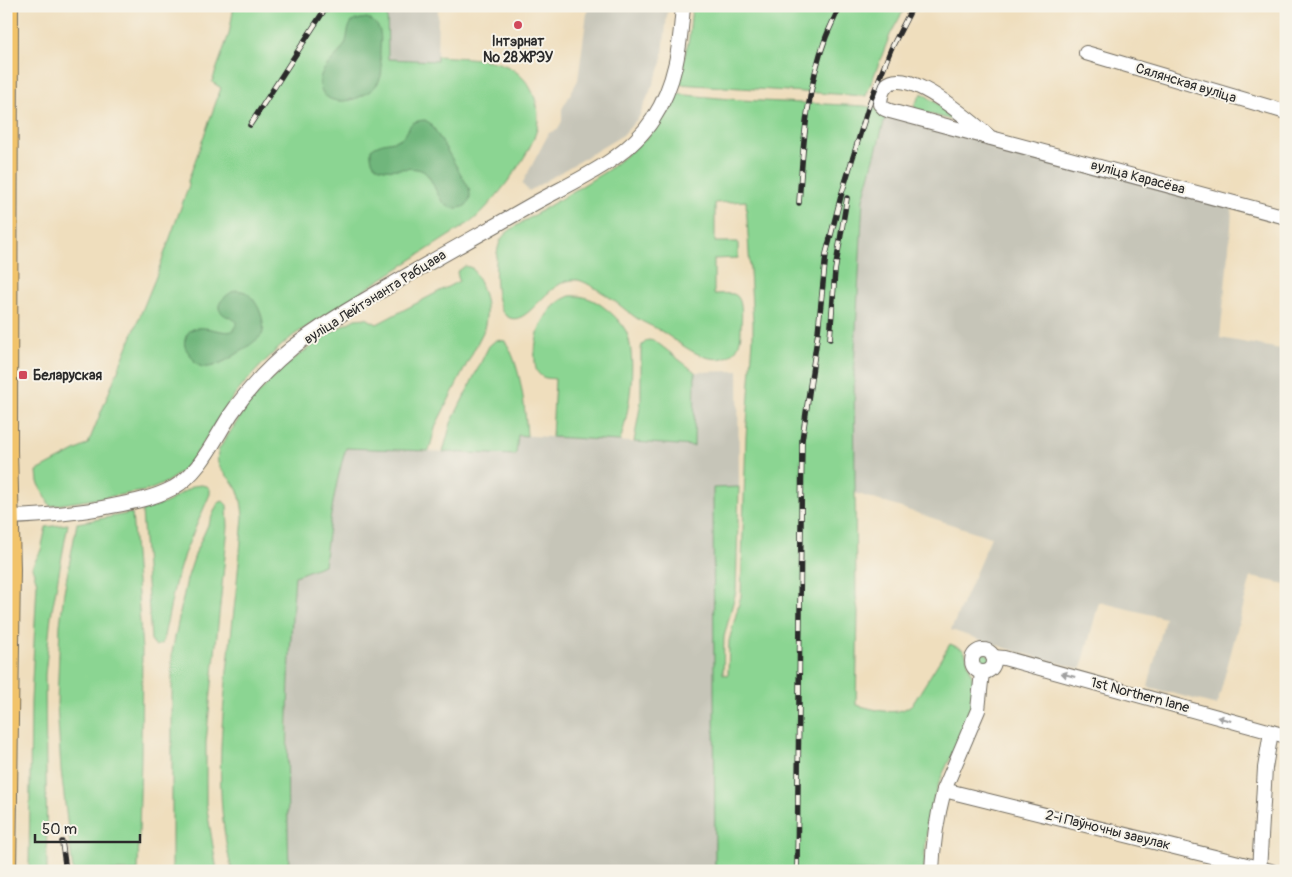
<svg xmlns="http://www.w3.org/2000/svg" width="1292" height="877" font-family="Pangolin,sans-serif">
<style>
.industrial{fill:#c6c5b8}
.green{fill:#8bd592;stroke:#5b805e}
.forest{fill:#70b67c;stroke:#4e7054}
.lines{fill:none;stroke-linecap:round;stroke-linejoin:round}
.minor-casing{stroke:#706a5e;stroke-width:16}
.highway-casing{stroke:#706a5e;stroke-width:22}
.minor{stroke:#fff;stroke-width:14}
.highway{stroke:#f2c36a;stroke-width:20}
.rail-casing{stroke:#2b2b2b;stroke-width:5.5}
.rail{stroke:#f7f3e8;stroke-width:4;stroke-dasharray:11;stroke-linecap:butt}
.oneway{fill:#a0a0a0}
.poi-dot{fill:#d1495b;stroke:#f7f3e8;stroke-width:2}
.labels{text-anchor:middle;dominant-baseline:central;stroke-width:4;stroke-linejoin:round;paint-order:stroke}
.poi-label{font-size:14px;font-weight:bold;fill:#2b2b2b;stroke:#f7f3e8}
.street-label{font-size:14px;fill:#2b2b2b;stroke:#f7f3e8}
</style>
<rect width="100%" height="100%" fill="#f7f3e8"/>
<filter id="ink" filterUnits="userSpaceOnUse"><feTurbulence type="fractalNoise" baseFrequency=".02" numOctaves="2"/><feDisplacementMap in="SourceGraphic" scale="10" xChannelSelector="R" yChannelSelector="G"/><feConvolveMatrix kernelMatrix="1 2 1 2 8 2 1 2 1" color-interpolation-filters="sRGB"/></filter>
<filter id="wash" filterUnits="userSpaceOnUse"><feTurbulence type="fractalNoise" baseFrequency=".0096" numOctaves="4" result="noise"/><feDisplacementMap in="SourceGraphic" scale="20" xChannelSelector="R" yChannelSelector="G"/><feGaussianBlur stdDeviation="1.12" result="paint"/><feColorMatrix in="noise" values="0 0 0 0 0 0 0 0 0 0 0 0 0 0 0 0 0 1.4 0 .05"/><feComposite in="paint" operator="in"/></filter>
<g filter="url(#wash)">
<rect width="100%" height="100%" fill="#efdebd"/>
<g class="industrial">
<polygon points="387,6 438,6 437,61 388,59"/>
<polygon points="588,6 668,6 662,63 639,117 623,135 529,191 522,184 549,133 558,129 562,121 562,109 578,80"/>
<polygon points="886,115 1232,207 1231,227 1220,338 1286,350 1286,584 1251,577 1217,705 1148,687 1165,618 1099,602 1081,669 1018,652 951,630 991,537 855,493 854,368 863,199"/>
<polygon points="738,371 739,487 713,488 715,871 289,871 287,815 290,633 295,576 324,565 332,504 338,475 346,448 516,455 517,435 694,446 695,372"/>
</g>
<g class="green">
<path d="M234 6H387L388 59 437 61V56C460 58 497 57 515 71 533 84 541 107 537 128 532 154 492 205 472 221L294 335C267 357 243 383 223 411 199 446 190 478 145 491L50 506 38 482 37 471 88 444 157 274 189 185 188 181 221 88 212 82 229 34Z"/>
<polygon points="692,6 906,6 890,35 866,96 678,84 689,38"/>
<polygon points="922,93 962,121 958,122 916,110 914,105"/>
<path d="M675 94 741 100 865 106 875 108 886 115 863 199 854 368 856 597 858 612 856 705C875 709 899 719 914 702L950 644 962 649 965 652C967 658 974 682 975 689 975 717 947 760 937 788 928 814 925 843 924 871H715L713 488 739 487 736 591 724 637 723 674 728 675 729 641 741 596 746 437 753 339V323L746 201 715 203V242H738V258L714 259V294C720 294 727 293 733 294 745 297 741 320 741 329 741 337 740 346 733 353 711 371 679 342 661 331 653 326 643 323 635 317 621 307 610 296 595 288 590 285 583 281 578 280 546 276 527 334 505 315 493 304 494 259 499 245 501 237 506 233 513 228L608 170 650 135 659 123Z"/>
<path d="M465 266 472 268 474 271C485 291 490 310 483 332L436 425 429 451 346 448C334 487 329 525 324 565L295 576C287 674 286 773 289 871H232C215 805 220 738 227 671 233 620 239 568 243 517 242 506 241 495 235 486 226 471 213 470 219 449L248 405 272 379 295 358 330 333 355 319 366 318 377 324 459 281 457 272Z"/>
<path d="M570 296C584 295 595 300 605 308 613 314 621 322 626 331 638 358 629 414 620 441L552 437 555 379C550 378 544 379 540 375 536 372 535 366 535 361 533 336 545 305 570 296Z"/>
<path d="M496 340 505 341C521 365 525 407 527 436L518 435 516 455 443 452 451 423 489 346Z"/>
<polygon points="648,340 655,341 695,372 694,446 634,442 641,401 641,349 642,345"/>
<polygon points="201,485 207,486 210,489 210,494 184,554 175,584 163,641 162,644 156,646 152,643 151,640 142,511 166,503 193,486"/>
<polygon points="223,501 227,505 228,527 206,742 206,803 217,871 172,871 172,652 187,579 197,549 218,503"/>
<polygon points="132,513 142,650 141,757 138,871 73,871 61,770 57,704 60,625 64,592 77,523"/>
<polygon points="68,524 51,616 45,675 47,871 29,871 31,702 37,583 32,567 41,550 46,527"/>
<circle cx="983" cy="661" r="8"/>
</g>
<g class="forest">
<path d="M367 18C383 26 381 35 380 51 379 61 385 70 379 81 370 99 326 113 320 86 317 68 338 58 345 44 348 38 347 28 352 22 356 19 363 19 367 18Z"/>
<path d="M425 120 430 123 435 130 469 188C470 193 471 198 468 203 466 206 462 208 458 208 437 211 436 179 423 171 407 162 368 183 371 149 382 140 391 144 401 138 413 130 403 122 425 120Z"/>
<path d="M236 290C241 291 245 291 248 294 258 302 267 323 262 335 251 345 218 370 203 367 197 366 195 362 192 357 188 352 183 347 185 340 191 310 238 348 236 322 232 317 226 317 222 313 212 304 229 293 236 290Z"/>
</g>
</g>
<g filter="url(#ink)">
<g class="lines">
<g class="minor-casing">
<g id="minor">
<polyline points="1086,53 1286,112"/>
<path d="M991 138C974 124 883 42 880 104L885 109 890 111 1286 217"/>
<path d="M9 517C44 516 78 513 112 506 133 502 154 498 173 488 200 473 214 440 231 414 248 389 269 367 292 348 323 324 357 304 391 285 438 257 486 231 533 204 574 181 627 160 653 119 676 84 680 46 683 6"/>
<circle cx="983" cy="661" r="11"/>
<polyline points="993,657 1004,658 1286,736"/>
<polyline points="944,790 1271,871"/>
<path d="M932 871C933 843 937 817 944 790L978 710 982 672"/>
<polyline points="1259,871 1265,768 1271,732"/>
</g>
</g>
<g class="highway-casing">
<polyline id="highway" points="6,871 10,569 7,450 8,6"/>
</g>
<use href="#minor" class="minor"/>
<use href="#highway" class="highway"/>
<g class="rail-casing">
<g id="rail">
<polyline points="250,125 327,6"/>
<path d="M799 203C803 148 806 90 826 37 830 27 835 17 840 6"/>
<polyline points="830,339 835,271 847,198"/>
<polyline points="62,842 66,871"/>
<polyline points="797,871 802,440 818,332 826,254 841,196 870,102 891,49 913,6"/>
</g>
</g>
<use href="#rail" class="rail"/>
</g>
<defs><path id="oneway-solid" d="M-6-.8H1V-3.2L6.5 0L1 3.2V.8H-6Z" transform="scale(1.25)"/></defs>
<g class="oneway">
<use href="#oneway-solid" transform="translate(1068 675) rotate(-165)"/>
<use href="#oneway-solid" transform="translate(1224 719) rotate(-165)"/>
</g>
</g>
<g class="poi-dot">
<circle cx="518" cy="25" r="5"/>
<rect x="18" y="370" width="10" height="10" rx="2.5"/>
</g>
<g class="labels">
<g class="poi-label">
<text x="518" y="41">Інтэрнат<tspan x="518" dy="16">№ 28 ЖРЭУ</tspan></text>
<text x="33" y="375" text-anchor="start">Беларуская</text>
</g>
<g class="street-label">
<text transform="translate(1186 83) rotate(17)">Сялянская вуліца</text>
<text transform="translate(1138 177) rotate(15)">вуліца Карасёва</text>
<text transform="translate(375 297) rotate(-32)">вуліца Лейтэнанта Рабцава</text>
<text transform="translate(1140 695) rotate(15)">1st Northern lane</text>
<text transform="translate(1108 830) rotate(14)">2-і Паўночны завулак</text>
</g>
</g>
<rect width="1292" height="877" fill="none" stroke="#f7f3e8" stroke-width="25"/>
<path d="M35 834v8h105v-8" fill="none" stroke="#2b2b2b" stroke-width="2.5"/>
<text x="42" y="834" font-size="15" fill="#2b2b2b" stroke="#f7f3e8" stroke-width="4" paint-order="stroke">50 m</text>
</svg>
